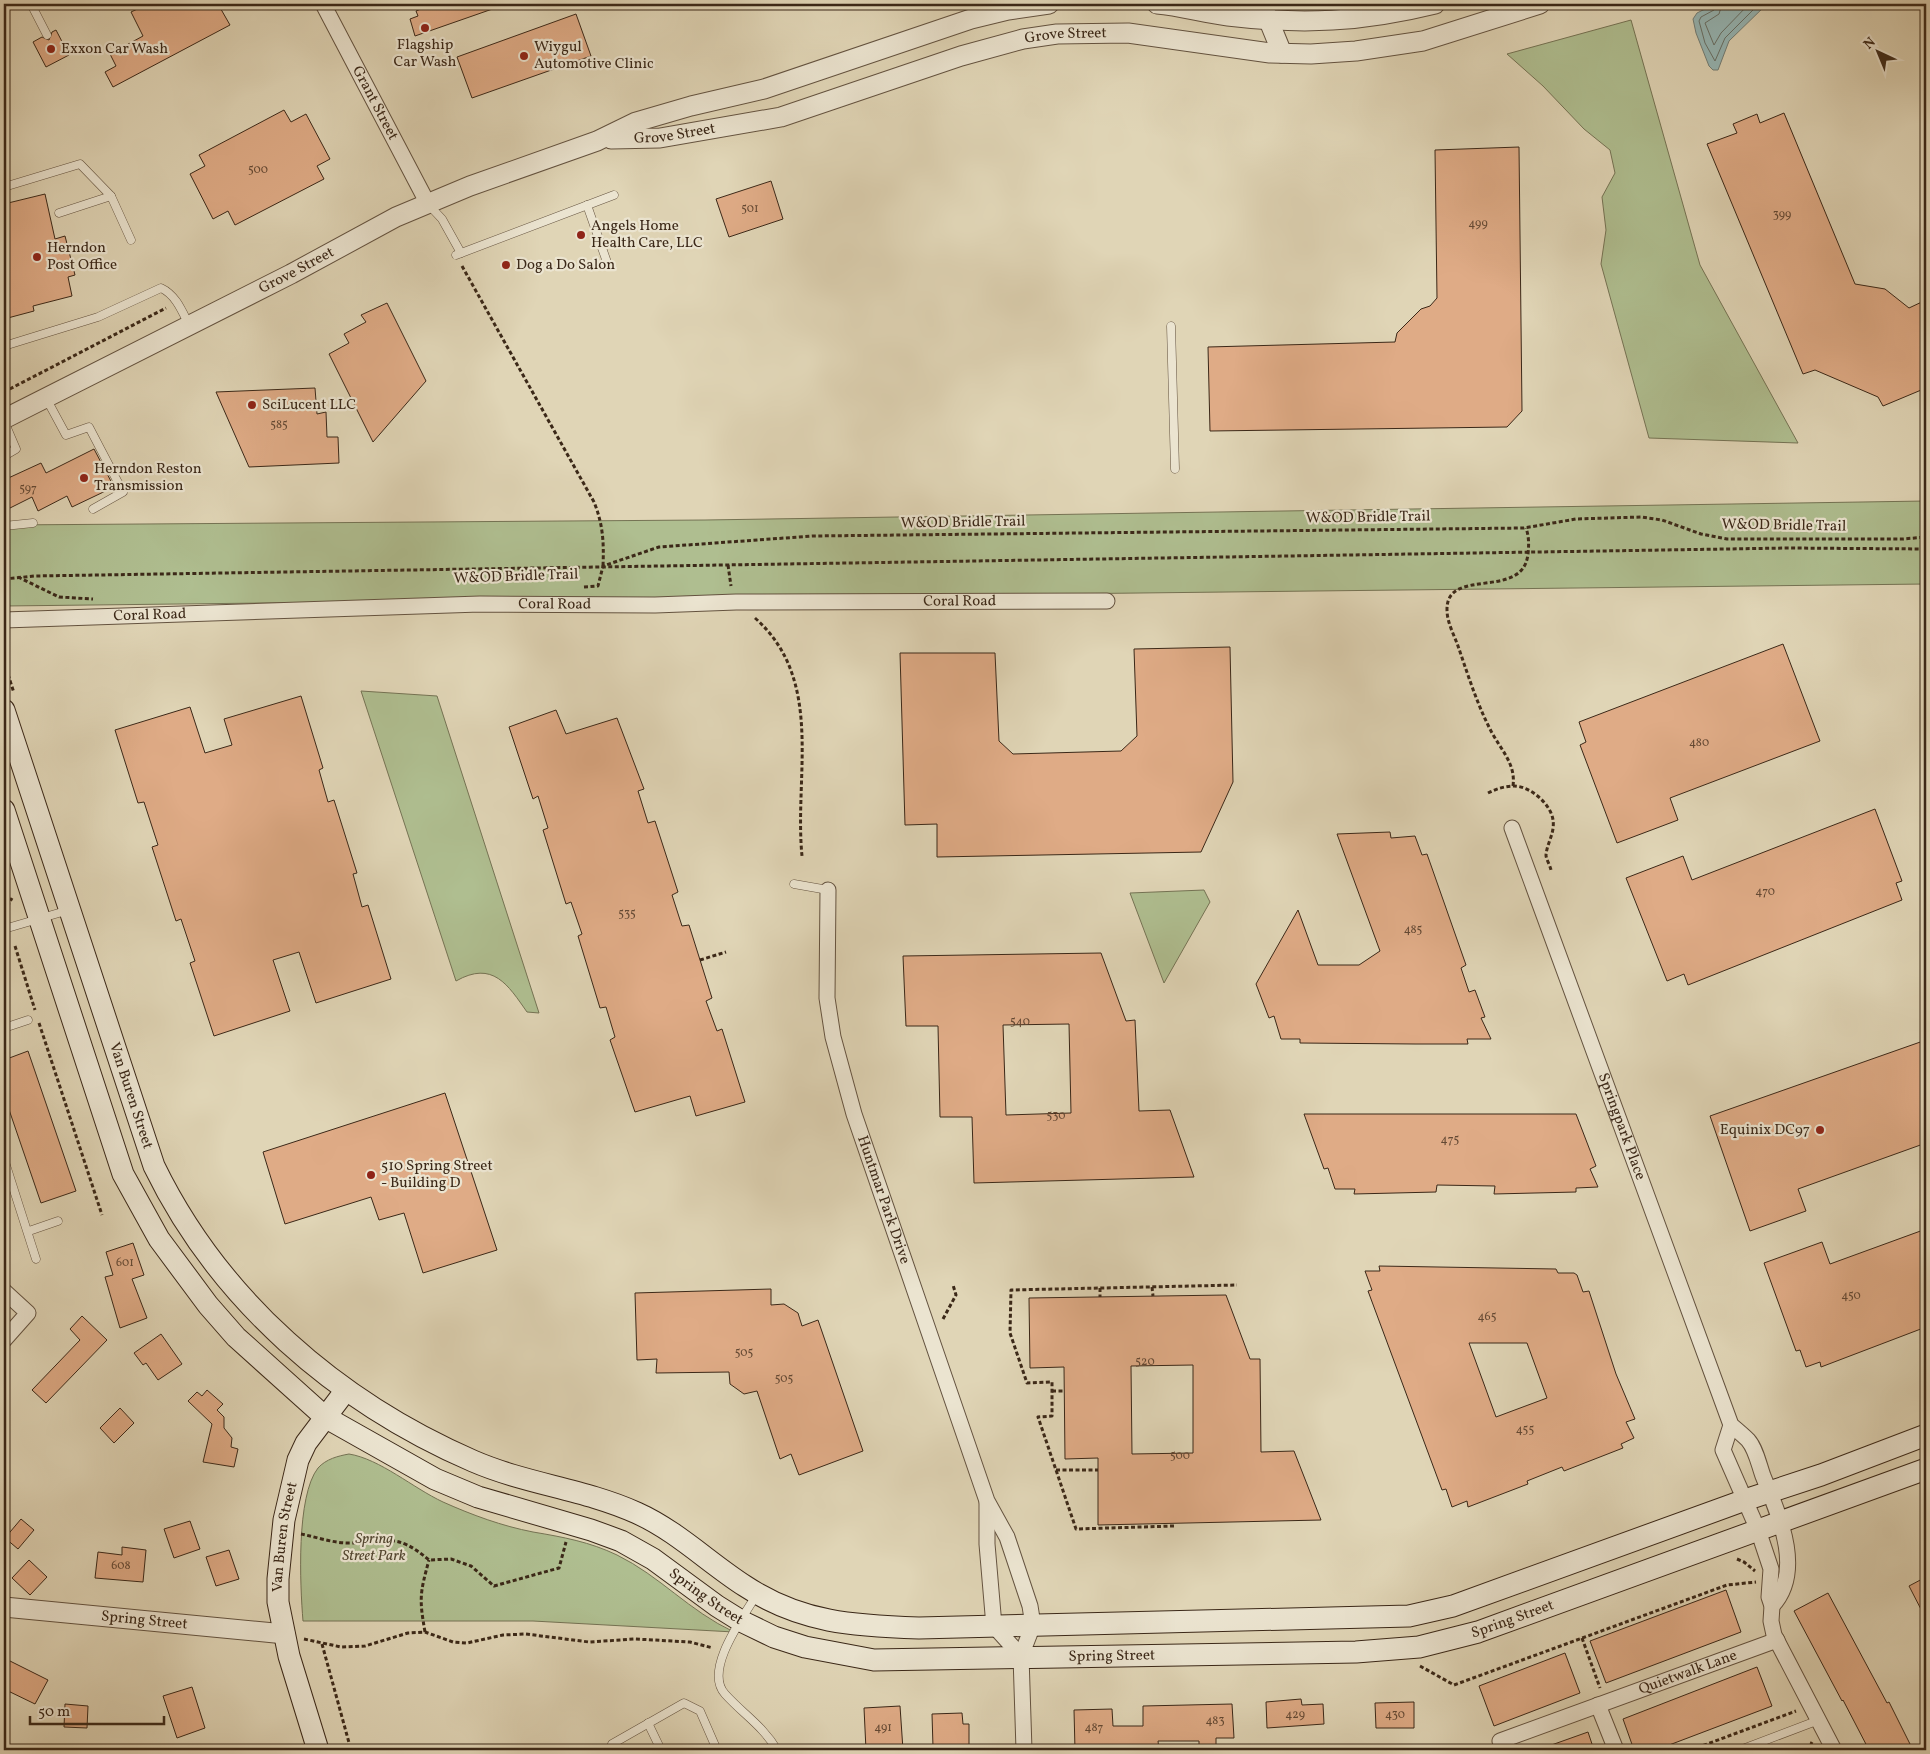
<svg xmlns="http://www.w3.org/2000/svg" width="1930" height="1754" font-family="Vollkorn,serif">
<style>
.green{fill:#afbe90;stroke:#757354}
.water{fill:#96b7b6;stroke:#727e77}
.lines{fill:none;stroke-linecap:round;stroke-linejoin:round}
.shore{stroke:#687067;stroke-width:1}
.building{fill:#dfab86;stroke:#3b2818;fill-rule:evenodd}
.service-casing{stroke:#645340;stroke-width:9}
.minor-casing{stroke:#645340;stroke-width:17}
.tertiary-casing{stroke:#645340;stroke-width:21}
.secondary-casing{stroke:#3b2818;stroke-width:23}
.path{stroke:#3b2818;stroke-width:3;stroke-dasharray:4 2.5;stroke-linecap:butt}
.service{stroke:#ebe4d0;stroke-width:8}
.minor{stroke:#ebe4d0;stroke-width:15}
.tertiary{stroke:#ebe4d0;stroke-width:19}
.secondary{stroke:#ebe4d0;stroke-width:21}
.poi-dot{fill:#8f2418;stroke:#ebe4d0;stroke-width:2}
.labels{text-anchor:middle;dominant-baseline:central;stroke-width:4.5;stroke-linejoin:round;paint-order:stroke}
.number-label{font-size:12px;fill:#644934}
.street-label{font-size:15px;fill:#3b2818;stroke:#ebe4d0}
.poi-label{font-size:15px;fill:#3b2818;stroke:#ebe4d0;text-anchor:start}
.park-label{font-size:15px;font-style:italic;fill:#524630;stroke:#ebe4d0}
</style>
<rect width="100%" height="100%" fill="#e0d5b6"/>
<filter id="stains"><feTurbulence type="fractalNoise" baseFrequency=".004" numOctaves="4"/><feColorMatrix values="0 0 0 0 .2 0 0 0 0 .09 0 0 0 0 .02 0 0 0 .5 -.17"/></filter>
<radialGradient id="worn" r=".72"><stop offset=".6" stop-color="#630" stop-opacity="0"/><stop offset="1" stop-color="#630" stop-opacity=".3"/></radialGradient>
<g class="green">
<polygon points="1631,20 1700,265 1798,443 1649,438 1601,264 1606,230 1602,197 1615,173 1610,150 1584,129 1543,86 1507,54"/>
<polygon points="1926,501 1926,584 4,606 4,525 705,520"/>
<path d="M361 691 437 696 539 1013 527 1012C508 985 493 960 456 981Z"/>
<polygon points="1204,890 1210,902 1164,983 1130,893"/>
<path d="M349 1454C380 1459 413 1488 443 1502 472 1515 502 1526 533 1532 563 1537 590 1542 617 1555 660 1576 689 1611 734 1632L533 1621H303C300 1585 296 1496 318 1468 326 1459 338 1456 349 1454Z"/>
</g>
<polygon class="water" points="1715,4 1767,4 1729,41 1718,70 1713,70 1709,66 1696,33 1693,19 1697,13"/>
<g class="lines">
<g class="shore">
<polyline points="1716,4 1714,10 1701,17 1699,21 1705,43 1715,61 1725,38 1759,4"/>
<polyline points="1722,4 1719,14 1705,23 1714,45 1721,33 1749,4"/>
</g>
</g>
<g class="building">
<polygon points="148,4 218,4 230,25 113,87 105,72 116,66 110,54 143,36 131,12"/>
<polygon points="418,4 500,4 501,6 415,36 410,19 418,16 416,11 421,9"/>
<polygon points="576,14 591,56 472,98 457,57"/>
<polygon points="56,30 69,55 46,67 33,42 42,37 49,40 52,32"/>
<polygon points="284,110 291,122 306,114 330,159 317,166 324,179 235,225 228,211 213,219 190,174 205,166 199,155"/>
<polygon points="1784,113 1855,284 1885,289 1909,308 1926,300 1926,388 1883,406 1878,397 1815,370 1803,374 1707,144 1737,133 1733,124 1757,114 1760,123"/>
<polygon points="1519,147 1522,411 1507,427 1210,431 1208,347 1395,342 1397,333 1421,309 1430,306 1437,298 1435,150"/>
<polygon points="771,181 783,219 729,237 716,199"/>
<polygon points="45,194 55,239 65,236 75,275 68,277 72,296 33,306 34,311 4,319 4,204"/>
<polygon points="387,303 426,381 373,442 329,354 349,343 344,334 366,322 361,315"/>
<polygon points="315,388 317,414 326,412 327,437 338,437 339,463 249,467 216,392"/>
<polygon points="94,449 114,487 72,507 67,496 38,511 32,497 4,511 4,480 41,463 46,473"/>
<polygon points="1783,644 1820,741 1670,798 1678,820 1617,843 1580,745 1586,742 1579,722"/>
<polygon points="1230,647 1233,782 1201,852 937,857 937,824 905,825 900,653 995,653 999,741 1013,754 1121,751 1137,736 1134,649"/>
<polygon points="301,696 323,768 319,770 328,802 334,800 357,873 353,874 362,907 368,905 391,979 316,1003 299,952 273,960 290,1011 214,1036 190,963 195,961 181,919 176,921 152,847 158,845 144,802 138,803 115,730 190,707 205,753 232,745 224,719"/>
<polygon points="556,710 566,734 617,718 644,789 638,791 648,823 655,821 678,892 672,895 682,926 689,925 712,998 706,1001 717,1031 722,1029 745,1102 696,1116 690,1096 635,1112 610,1040 615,1037 606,1007 600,1008 578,936 582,934 571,902 566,904 543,830 548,828 538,796 533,799 509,727"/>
<polygon points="1875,809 1902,881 1896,883 1902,900 1688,985 1684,974 1667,981 1626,878 1683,856 1692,880"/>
<polygon points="1390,832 1391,838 1415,836 1422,855 1427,854 1466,965 1461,968 1469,992 1475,990 1485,1017 1481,1018 1491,1039 1467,1039 1468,1044 1415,1044 1300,1043 1300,1039 1281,1039 1274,1016 1269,1018 1256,984 1298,910 1318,965 1359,965 1380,951 1337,834"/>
<path d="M1101 953 1126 1021 1135 1020 1139 1111 1170 1110 1194 1177 974 1183 972 1117H940L938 1026H906L903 956ZM1069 1024 1071 1113 1006 1115 1003 1025Z"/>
<polygon points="1926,1040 1926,1143 1798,1189 1806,1211 1750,1231 1710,1116"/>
<polygon points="28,1051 76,1191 41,1203 4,1095 4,1060"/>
<polygon points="445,1093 497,1250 423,1273 404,1213 379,1220 371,1197 285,1224 263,1152"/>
<polygon points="1304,1114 1576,1114 1596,1166 1590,1169 1598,1187 1576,1188 1576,1192 1494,1194 1495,1186 1437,1185 1436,1192 1354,1194 1355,1189 1335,1189 1328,1168 1324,1169"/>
<polygon points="1926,1229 1926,1327 1821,1367 1820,1362 1806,1367 1800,1350 1796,1351 1764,1263 1822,1242 1830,1264"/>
<polygon points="133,1243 144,1275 132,1279 147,1318 120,1328 105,1277 113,1275 106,1252"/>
<path d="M1379 1266 1556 1269 1558 1273H1574L1577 1275 1583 1292 1589 1291 1616 1374 1635 1419 1626 1422 1634 1438 1621 1444 1623 1448 1564 1471 1562 1467 1527 1481 1528 1484 1468 1507 1467 1501 1452 1507 1446 1489 1442 1490 1368 1291 1372 1290 1365 1271H1380ZM1469 1343H1527L1547 1398 1496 1417Z"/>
<polygon points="771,1289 771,1305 784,1304 798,1313 802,1326 818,1320 863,1451 799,1475 791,1454 780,1459 757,1391 744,1394 730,1384 729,1372 656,1373 657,1359 637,1360 635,1293"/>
<path d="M1226 1295 1250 1359H1260L1261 1452 1294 1451 1321 1520 1098 1525V1458L1065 1459 1064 1367 1030 1368 1029 1298ZM1193 1365V1453L1132 1454 1131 1366Z"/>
<polygon points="82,1316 107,1340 46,1403 32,1390 80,1340 70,1329"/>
<polygon points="161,1334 182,1364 158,1380 146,1363 143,1365 134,1353"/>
<polygon points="207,1390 223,1404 217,1410 224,1417 224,1428 232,1438 231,1447 238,1449 234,1467 203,1462 212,1424 188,1401 197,1392 202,1396"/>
<polygon points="120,1408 134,1423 114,1443 100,1428"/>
<polygon points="21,1519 34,1530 18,1549 5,1538"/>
<polygon points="190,1521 200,1549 174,1558 164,1529"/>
<polygon points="122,1547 146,1550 143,1582 95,1578 98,1552 122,1555"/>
<polygon points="229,1550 239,1579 216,1586 206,1557"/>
<polygon points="29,1560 47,1577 30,1595 12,1578"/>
<polygon points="1926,1577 1926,1619 1909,1586"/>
<polygon points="1726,1590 1741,1632 1606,1683 1590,1641"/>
<polygon points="1828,1593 1887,1703 1889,1702 1913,1750 1869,1750 1843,1700 1842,1701 1794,1611"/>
<polygon points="1565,1653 1580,1693 1494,1726 1479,1686"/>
<polygon points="4,1658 48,1680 35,1704 4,1689"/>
<polygon points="1757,1667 1772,1706 1656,1750 1634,1750 1623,1719"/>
<polygon points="192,1687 205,1728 177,1738 163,1696"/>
<polygon points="1301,1699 1302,1705 1323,1704 1324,1724 1267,1728 1266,1702"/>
<polygon points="1414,1702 1414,1728 1376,1728 1375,1703"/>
<polygon points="65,1704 88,1706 87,1728 64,1727"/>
<polygon points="1232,1704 1234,1738 1216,1738 1216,1750 1199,1750 1199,1741 1158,1741 1159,1750 1138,1750 1138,1745 1092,1746 1092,1750 1075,1750 1074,1710 1112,1709 1113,1726 1143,1726 1143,1706"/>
<polygon points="900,1706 903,1750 866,1750 864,1708"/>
<polygon points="962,1713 963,1724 969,1724 969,1750 949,1750 949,1746 933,1747 932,1714"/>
<polygon points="1588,1732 1594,1750 1544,1750 1543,1748"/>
</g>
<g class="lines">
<g class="service-casing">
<g id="service">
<polyline points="31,4 47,35"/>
<polyline points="4,187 80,164 111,196 131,240"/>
<polyline points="428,204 442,219 461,253"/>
<polyline points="587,205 608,265"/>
<polyline points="59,213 111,196"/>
<polyline points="456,255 614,195"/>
<polyline points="1171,326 1175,469"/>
<path d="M4 346 98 317 161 288C176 295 182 311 189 325"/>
<polyline points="46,398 66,435 89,427 123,492 93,509"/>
<polyline points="4,421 16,449 4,456"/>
<polyline points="4,526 33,523"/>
<polyline points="794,884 828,890"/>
<polyline points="4,929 69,910"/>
<polyline points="4,1028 28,1020"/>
<polyline points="4,1159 36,1259"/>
<polyline points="29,1231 58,1221"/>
<path d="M757 1594C744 1616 703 1670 725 1694 743 1714 764 1727 777 1750"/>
<polyline points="648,1723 661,1750"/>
<polyline points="610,1750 612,1744 684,1703 700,1711 717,1750"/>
<polyline points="1740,1750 1819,1720"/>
</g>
</g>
<g class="minor-casing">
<g id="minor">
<path id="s1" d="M323 4 428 204"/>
<path id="s2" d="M4 620 480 604 655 605 736 602 1107 601"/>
<path id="s3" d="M1512 828 1731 1425C1737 1430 1743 1435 1748 1440 1756 1449 1759 1465 1763 1476 1778 1513 1805 1571 1772 1606"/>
<path id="s4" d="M828 890 827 998 833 1037 854 1114 987 1501 1007 1537 1030 1606 1033 1625 1021 1656 1024 1750"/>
<polyline points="4,1291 28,1313 4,1340"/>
<polyline points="1731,1425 1723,1450 1758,1530 1771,1569 1769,1597 1772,1606 1771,1621 1774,1635 1834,1750"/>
<polyline points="987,1503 987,1544 994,1626 1021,1656"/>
<polyline points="1598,1705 1616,1750"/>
<path id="s5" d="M1500 1741 1777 1640"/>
</g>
</g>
<g class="tertiary-casing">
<g id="tertiary">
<path d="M1157 4C1181 6 1204 13 1228 16 1303 25 1362 22 1435 4"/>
<polyline points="1262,4 1282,53"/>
<path id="s6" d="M611 139 660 138 781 117 961 56 1023 39 1057 34 1128 33 1270 53 1311 54 1356 51 1423 41 1540 4"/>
<path id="s7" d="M4 419 291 274 396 217 470 186 597 141 636 122 691 106 764 89 971 19 1008 10 1049 4"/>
<path id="s8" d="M4 1607 285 1634"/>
</g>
</g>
<g class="secondary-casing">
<g id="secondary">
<path id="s9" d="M4 710 154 1166C219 1300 337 1402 473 1461 526 1484 584 1489 637 1513 677 1531 709 1563 745 1586 801 1623 855 1626 919 1628L1409 1616 1453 1606 1745 1500 1821 1475 1926 1435"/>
<path id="s10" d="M4 810 123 1174 159 1239 208 1305 236 1337 325 1417 435 1479 478 1497 591 1530 621 1541 653 1559 717 1606 741 1621 774 1637 805 1647 874 1660 1356 1652 1419 1647 1478 1632 1926 1469"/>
<path id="s11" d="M318 1750 289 1656 278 1602V1579L284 1520 298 1460 306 1443 346 1390"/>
</g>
</g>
<g class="path">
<path d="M462 266 594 502C603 524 604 543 603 566"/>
<polyline points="4,392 166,308"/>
<polyline points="728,565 731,586"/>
<polyline points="18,577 59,597 93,599"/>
<polyline points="4,579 35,576 1788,548 1926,549"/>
<polyline points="584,587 598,586 603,566 659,547 813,536 1524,528 1576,519 1641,517 1662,520 1701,534 1727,539 1903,539 1926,537"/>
<path d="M755 618C825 680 794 775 802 856"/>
<polyline points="4,662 14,693"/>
<path d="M1513 786C1516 764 1501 750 1491 731 1477 704 1468 675 1458 646 1454 635 1447 622 1447 610 1446 566 1523 601 1528 554 1529 544 1529 537 1526 528"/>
<path d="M1488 793C1496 789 1505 786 1514 786 1530 786 1551 804 1553 820 1555 833 1547 843 1546 855 1546 859 1550 865 1551 870"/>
<polyline points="4,907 4,908"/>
<polyline points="4,912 12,898"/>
<polyline points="15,946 35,1010"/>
<polyline points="700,960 726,952"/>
<polyline points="39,1023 102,1215"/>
<polyline points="1152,1287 1153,1296"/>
<polyline points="1100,1288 1100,1297"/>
<polyline points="943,1319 956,1295 953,1285"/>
<polyline points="1052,1391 1063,1391"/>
<polyline points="1056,1470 1098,1470"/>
<polyline points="1174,1526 1076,1529 1038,1417 1052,1416 1052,1382 1027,1383 1010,1333 1011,1290 1237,1285"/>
<path d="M301 1534C316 1537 333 1543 348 1543 387 1543 395 1531 429 1560L451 1559 471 1566 494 1586 559 1568 566 1542"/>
<polyline points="1737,1559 1744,1562 1755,1571"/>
<path d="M425 1632C419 1598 420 1593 429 1560"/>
<polyline points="1582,1638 1600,1688"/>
<polyline points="304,1639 341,1647 365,1646 408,1633 425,1632 453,1642 467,1643 503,1635 526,1634 589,1642 635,1639 690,1642 713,1648"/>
<polyline points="322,1644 351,1750"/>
<polyline points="1420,1666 1454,1685 1727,1585 1756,1582"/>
<polyline points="1691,1750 1796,1711"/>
<polyline points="1791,1750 1798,1747 1806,1750"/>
<polyline points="1808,1750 1812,1742"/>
</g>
<use href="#service" class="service"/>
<use href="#minor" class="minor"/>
<use href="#tertiary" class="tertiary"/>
<use href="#secondary" class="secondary"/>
</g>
<g class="poi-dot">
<circle cx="425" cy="28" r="5"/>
<circle cx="51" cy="49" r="5"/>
<circle cx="524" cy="56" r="5"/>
<circle cx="581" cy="235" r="5"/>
<circle cx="37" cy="257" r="5"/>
<circle cx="506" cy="265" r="5"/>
<circle cx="252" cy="405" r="5"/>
<circle cx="84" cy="478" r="5"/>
<circle cx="1820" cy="1130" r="5"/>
<circle cx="371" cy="1175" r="5"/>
</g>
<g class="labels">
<g class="number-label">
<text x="258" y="170">500</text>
<text x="750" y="209">501</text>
<text x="1782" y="215">399</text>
<text x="1478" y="224">499</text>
<text x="279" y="425">585</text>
<text x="28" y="489">597</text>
<text x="1699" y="743">480</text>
<text x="1765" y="892">470</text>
<text x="627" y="914">535</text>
<text x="1413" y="930">485</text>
<text x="1020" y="1022">540</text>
<text x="1056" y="1116">530</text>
<text x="1450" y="1140">475</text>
<text x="125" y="1263">601</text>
<text x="1851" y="1296">450</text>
<text x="1487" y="1317">465</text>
<text x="744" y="1353">505</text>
<text x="1145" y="1362">520</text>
<text x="784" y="1379">505</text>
<text x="1525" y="1430">455</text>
<text x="1180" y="1456">500</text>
<text x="121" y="1566">608</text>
<text x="1295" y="1715">429</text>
<text x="1395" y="1715">430</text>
<text x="1215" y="1721">483</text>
<text x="883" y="1728">491</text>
<text x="1094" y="1728">487</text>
</g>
<g class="street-label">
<text stroke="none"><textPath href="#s6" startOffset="469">Grove Street</textPath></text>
<text stroke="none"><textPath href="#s1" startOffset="112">Grant Street</textPath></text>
<text stroke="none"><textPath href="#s6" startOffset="64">Grove Street</textPath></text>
<text stroke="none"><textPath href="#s7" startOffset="328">Grove Street</textPath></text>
<text transform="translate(1368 518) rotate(-1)">W&amp;OD Bridle Trail</text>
<text transform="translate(963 523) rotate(-1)">W&amp;OD Bridle Trail</text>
<text transform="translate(1784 526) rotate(1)">W&amp;OD Bridle Trail</text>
<text transform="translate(516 577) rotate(-2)">W&amp;OD Bridle Trail</text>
<text stroke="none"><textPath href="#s2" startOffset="956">Coral Road</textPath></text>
<text stroke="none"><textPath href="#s2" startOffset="551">Coral Road</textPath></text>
<text stroke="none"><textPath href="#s2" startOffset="146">Coral Road</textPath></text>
<text stroke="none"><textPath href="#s9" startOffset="406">Van Buren Street</textPath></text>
<text stroke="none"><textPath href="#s3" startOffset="318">Springpark Place</textPath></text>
<text stroke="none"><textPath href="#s4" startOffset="318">Huntmar Park Drive</textPath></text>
<text stroke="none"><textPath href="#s11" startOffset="219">Van Buren Street</textPath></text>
<text stroke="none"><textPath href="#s10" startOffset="1126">Spring Street</textPath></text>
<text stroke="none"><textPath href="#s10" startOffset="1951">Spring Street</textPath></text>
<text stroke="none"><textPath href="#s8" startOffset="141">Spring Street</textPath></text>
<text stroke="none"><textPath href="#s10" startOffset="1546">Spring Street</textPath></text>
<text stroke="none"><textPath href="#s5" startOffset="200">Quietwalk Lane</textPath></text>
</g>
<g class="poi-label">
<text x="425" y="45" text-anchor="middle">Flagship<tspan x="425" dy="17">Car Wash</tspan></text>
<text x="534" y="47">Wiygul<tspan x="534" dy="17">Automotive Clinic</tspan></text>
<text x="61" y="49">Exxon Car Wash</text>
<text x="591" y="226">Angels Home<tspan x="591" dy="17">Health Care, LLC</tspan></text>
<text x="47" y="248">Herndon<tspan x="47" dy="17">Post Office</tspan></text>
<text x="516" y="265">Dog a Do Salon</text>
<text x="262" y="405">SciLucent LLC</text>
<text x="94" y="469">Herndon Reston<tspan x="94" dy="17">Transmission</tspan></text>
<text x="1810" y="1130" text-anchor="end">Equinix DC97</text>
<text x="381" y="1166">510 Spring Street<tspan x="381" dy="17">- Building D</tspan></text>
</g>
<g class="park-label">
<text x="374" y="1539">Spring<tspan x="374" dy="17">Street Park</tspan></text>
</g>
</g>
<rect width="1930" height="1754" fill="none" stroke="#e0d5b6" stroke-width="20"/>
<rect x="5" y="5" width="1920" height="1744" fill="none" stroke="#3b2818" stroke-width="2.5"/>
<rect x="10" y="10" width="1910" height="1734" fill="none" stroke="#3b2818"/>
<g transform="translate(1878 52) rotate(316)" stroke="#ebe4d0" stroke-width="4" paint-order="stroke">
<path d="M0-4L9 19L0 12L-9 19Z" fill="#3b2818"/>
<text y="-8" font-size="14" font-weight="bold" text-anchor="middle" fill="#3b2818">N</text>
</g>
<path d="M30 1716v8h134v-8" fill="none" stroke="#3b2818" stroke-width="2.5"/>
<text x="38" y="1716" font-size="15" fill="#3b2818" stroke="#ebe4d0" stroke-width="4" paint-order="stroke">50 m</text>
<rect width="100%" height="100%" filter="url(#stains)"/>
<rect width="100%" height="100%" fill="url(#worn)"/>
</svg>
